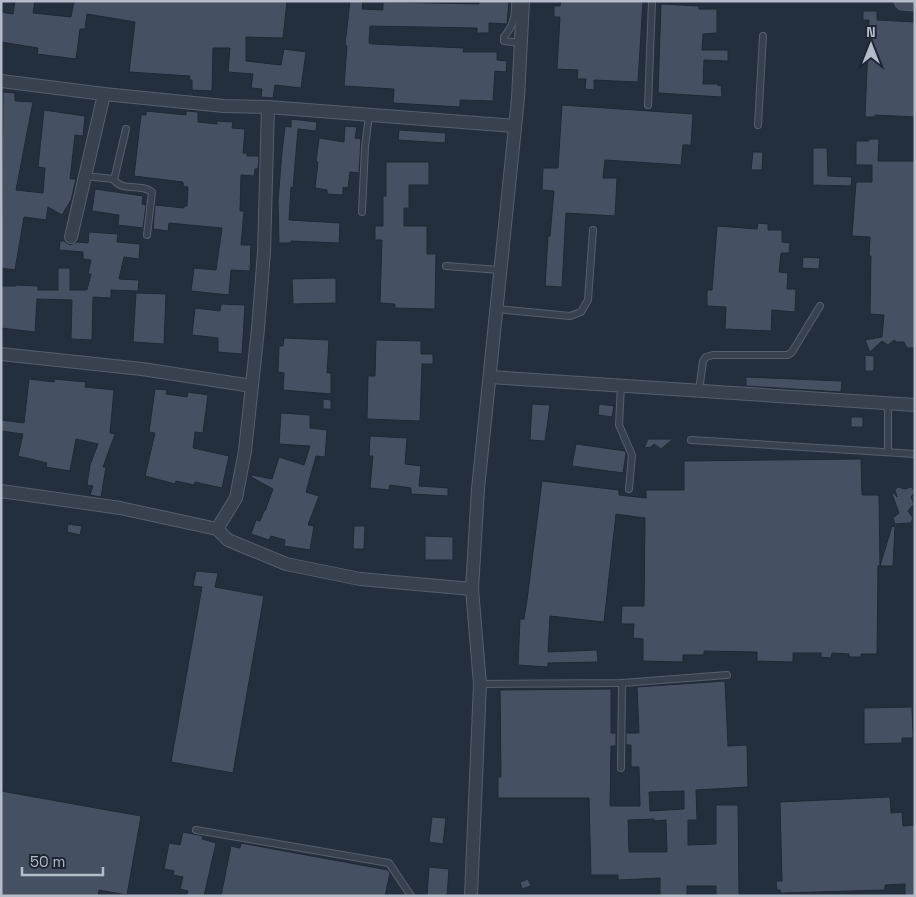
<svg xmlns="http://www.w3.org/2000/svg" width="916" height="897" font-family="'Space Grotesk',sans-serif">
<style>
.building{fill:#455162;stroke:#1f2835;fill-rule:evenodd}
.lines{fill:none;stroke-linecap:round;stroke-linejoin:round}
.lane-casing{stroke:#565f6c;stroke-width:8}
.street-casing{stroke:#565f6c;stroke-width:14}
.secondary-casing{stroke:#565f6c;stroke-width:19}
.lane{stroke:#38414e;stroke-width:6}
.street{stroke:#38414e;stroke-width:12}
.secondary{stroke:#465061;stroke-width:18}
</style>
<rect width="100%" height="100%" fill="#242f3e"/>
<g class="building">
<polygon points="15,1 35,1 33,13 71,17 74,1 287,1 283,38 246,37 246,61 281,65 284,49 306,52 301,88 275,85 273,98 261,97 262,89 251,88 253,74 228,72 230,48 213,48 212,91 192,90 192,80 189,80 190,76 129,72 135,22 87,14 85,29 80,29 76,59 37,54 38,48 1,42 1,12 13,14"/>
<polygon points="350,1 363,1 362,9 383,10 383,2 479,4 479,1 509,1 507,24 489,23 489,33 477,33 477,28 370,26 369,43 372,44 464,48 463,52 497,52 497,60 507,61 506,72 495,71 493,101 460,100 460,107 393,103 394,89 344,86 347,46 345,45"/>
<polygon points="561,1 643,1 638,82 594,80 594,90 585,89 586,79 577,79 578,70 557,69 560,17 554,17 554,6 560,6"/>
<polygon points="661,4 699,6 699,9 717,9 717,33 703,34 702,50 728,50 728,61 704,60 703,84 718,84 718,86 721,85 722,97 658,93"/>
<polygon points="863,11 877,11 877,20 915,22 915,117 875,115 875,117 865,117 869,20 863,20"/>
<polygon points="3,92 15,93 15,101 33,102 16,190 43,193 45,168 38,167 44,110 85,116 83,136 75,135 70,179 76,179 71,200 62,215 48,207 46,220 24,217 15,270 1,268"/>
<polygon points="562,105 693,114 691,145 683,145 681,165 605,160 603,178 617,178 615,216 566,213 562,287 545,286 548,236 550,236 554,191 542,190 543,168 558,168"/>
<polygon points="146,111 186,115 186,111 198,112 198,122 217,124 217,121 233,122 232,128 245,129 243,153 247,153 247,156 259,156 258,169 255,169 254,176 241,175 240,211 244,211 241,245 251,245 250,271 231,270 229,295 191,291 194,268 216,270 222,228 169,223 168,231 153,229 155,205 184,208 184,206 187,206 188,187 183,186 183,182 134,176 141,115 146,115"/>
<polygon points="291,119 317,122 316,131 298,129 293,188 291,187 289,220 340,223 339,243 291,241 291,243 279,243 278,201 282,152 285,126 291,127"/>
<polygon points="345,126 357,127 355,138 361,139 359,173 350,172 348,188 343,187 343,195 327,194 327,190 315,188 318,162 316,162 319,138 344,142"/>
<polygon points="399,130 446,133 445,143 398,140"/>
<polygon points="869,139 879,139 878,161 915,161 915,348 907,348 904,342 897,342 894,340 888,345 882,341 870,352 865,340 882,337 884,315 870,314 871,256 869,256 870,237 852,236 856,182 872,182 872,165 856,165 856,141 869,141"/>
<polygon points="813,148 827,148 828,176 852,177 851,186 813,185"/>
<polygon points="753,152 763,152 762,170 751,170"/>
<polygon points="386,162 429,162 429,185 409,185 409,208 404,208 404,226 427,226 427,254 436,254 435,309 395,308 395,304 380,303 382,240 375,240 375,226 383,226 383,196 386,196"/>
<polygon points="95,189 143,196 142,204 146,205 143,228 118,225 119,215 92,211"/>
<polygon points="758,223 768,224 768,230 782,230 782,242 790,243 789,253 781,253 779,272 788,273 787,289 796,289 795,312 772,310 771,331 725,329 726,307 707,306 707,290 712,290 717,226 757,229"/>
<polygon points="89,232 118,234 117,242 140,244 139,259 124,257 119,279 139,280 138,291 111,290 111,298 93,297 92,340 71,339 72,300 37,299 35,332 1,328 1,286 16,286 16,285 38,286 38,290 58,290 58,268 70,268 70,290 87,290 91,274 88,274 91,260 83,259 83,252 59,250 60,241 64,241 70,245 77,242 88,243"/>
<polygon points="803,257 820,258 819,269 802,268"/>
<polygon points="336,278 336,303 293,304 292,279"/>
<polygon points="136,293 166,294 164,344 133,342"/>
<polygon points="221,304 245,305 242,354 218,352 218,338 192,335 195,308 220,311"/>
<polygon points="284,338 329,340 327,373 331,373 331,394 283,390 284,373 278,372 279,346 283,346"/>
<polygon points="376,340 421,341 421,354 433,354 433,364 422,364 420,421 367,419 368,376 375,376"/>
<polygon points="865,355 874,356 874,371 865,371"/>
<polygon points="746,377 842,381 841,392 746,386"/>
<polygon points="29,379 54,382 54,379 86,382 85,387 114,390 110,433 115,434 103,467 106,467 101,497 90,495 93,486 87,485 90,465 98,444 76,439 70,471 46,467 47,463 18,456 23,434 1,431 1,420 24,423"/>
<polygon points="155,389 167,390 166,394 187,397 188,392 208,395 203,433 195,432 193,448 229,456 222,488 195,482 194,485 176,481 175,484 145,476 155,433 149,432"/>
<polygon points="323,399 331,400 331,409 323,409"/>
<polygon points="532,404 550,405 545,441 530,440"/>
<polygon points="599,404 614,406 612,417 598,415"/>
<polygon points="281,413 310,415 310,428 327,430 325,457 316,456 306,492 319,496 308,525 314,526 310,550 284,546 285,540 271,536 269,540 251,534 256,520 260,521 264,511 265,511 273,489 251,477 252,475 272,479 279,457 304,465 310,446 279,444"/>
<rect x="851" y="417" width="12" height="10"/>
<polygon points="370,436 407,438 405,464 421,466 419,486 448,488 448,496 411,494 411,488 390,485 389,490 370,488 373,456 369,456"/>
<polygon points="648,439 673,439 661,449 654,444 651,447 644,448"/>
<polygon points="576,444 625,451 626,454 623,473 572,466"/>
<polygon points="861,459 862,495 879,495 880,566 892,526 895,527 893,566 878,566 877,654 861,654 861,657 849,657 849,654 832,653 831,658 821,657 821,653 793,653 793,662 757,661 757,652 704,651 704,655 683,655 683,662 643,661 643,639 633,638 634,624 621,624 622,606 644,606 645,518 616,514 604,622 550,616 548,652 597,650 598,662 548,663 548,667 518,665 520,619 524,619 527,600 542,481 619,490 619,495 646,498 646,490 684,490 684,461"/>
<polygon points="898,487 905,489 911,487 914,490 914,493 911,497 914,504 908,511 913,518 911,523 895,524 893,518 899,513 892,494 894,493 897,497 895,490"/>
<polygon points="68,524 82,526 80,535 67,532"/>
<polygon points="354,526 365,526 364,549 353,549"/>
<polygon points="425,536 453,537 453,560 425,560"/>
<polygon points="196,571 218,573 215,587 264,596 233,773 171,762 202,587 193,586"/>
<path d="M725 681 728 746 747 745 748 787 696 790 697 820H688V845L716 844V805H738L739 896H716V886H687V896H660V878L618 880V875H591L589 798H498V777H501L500 690 611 689V733H616V746H611L610 806H640L639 767H631V745H626V733H639L637 687ZM684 791V809L650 811 649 792ZM654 819V821L666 820 667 852H629L628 820Z"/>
<polygon points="912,707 913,738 902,738 902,743 864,744 864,708"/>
<polygon points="1,791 141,816 127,895 99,890 98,896 1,896"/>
<polygon points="890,797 891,813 902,812 903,826 915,825 915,896 905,896 905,884 885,885 885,890 781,893 780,890 777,890 776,881 782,881 780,802"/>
<polygon points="432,817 446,818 443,844 429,842"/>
<polygon points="183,832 203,836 202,839 216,843 204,896 186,896 188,891 180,889 183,877 173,875 174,871 164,869 169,843 180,845"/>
<polygon points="241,843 388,870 390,873 385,896 221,896 231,846 240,848"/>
<polygon points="429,867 449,869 447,896 427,896"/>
<polygon points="528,879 531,886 522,889 520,882"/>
</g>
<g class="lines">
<g class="lane-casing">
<g id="lane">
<path d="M515 1C516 14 513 27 504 37V41L521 43"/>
<polyline points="648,105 652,1"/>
<polyline points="758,125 763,36"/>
<path d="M126 129 114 180C123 192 141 183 152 192L147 235"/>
<polyline points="84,176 114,179"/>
<polyline points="362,212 365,147 369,115"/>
<polyline points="446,266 500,270"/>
<polyline points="496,309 570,316 581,312 588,300 593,230"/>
<polyline points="621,385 619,425 632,455 629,489"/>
<polyline points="699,391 703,361 706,357 713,355 788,355 792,352 820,306"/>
<polyline points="691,440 915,454"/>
<polyline points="888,452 888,403"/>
<polyline points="480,684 622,683 727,675"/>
<polyline points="621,768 622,683"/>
<polyline points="196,830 389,863 411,896"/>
</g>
</g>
<g class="street-casing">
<g id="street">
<polyline points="1,81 104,94 224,106 268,107 515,126"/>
<polyline points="71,237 104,94"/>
<polyline points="1,354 142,369 252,386"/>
<polyline points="490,377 915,405"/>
<polyline points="1,491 120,508 217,529 228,540 286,564 360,579 472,589"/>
<polyline points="217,529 236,498 245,451 258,329 264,252 268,107"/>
<polyline points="471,896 480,684 472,589 478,489 518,98 523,1"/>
</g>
</g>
<g class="secondary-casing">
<polyline id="secondary" points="903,1 915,2"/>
</g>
<use href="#lane" class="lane"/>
<use href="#street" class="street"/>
<use href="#secondary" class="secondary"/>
</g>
<rect width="916" height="897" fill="none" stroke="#b4bcc9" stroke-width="5"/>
<g transform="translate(871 45)" stroke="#1d2633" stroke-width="4" paint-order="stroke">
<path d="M0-4L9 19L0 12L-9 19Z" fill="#b4bcc9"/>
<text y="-8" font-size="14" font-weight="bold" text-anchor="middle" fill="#b4bcc9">N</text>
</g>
<path d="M22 867v8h81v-8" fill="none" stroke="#b4bcc9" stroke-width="2.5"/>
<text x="30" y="867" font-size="15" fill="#b4bcc9" stroke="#1d2633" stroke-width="4" paint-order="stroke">50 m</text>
</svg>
